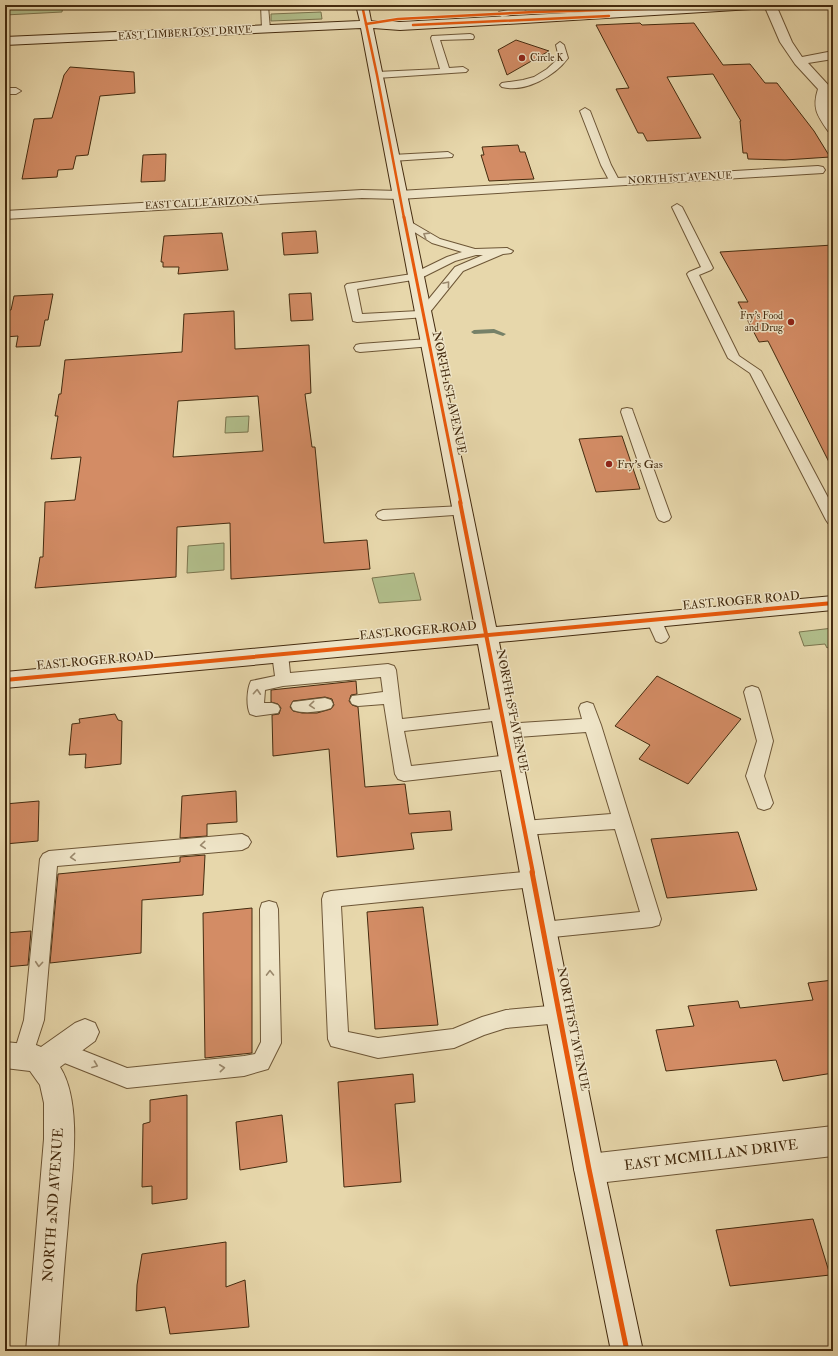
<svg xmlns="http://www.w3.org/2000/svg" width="838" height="1356" font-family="'IM FELL Double Pica',serif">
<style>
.green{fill:#b2bf8c;stroke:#7b754e}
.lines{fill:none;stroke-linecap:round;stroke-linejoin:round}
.stream{fill:#768168;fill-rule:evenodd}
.building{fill:#d38c65;stroke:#442b0f;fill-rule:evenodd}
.lane-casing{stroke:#6d5636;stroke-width:2}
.street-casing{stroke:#6d5636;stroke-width:2}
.secondary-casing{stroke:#442b0f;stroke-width:2}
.lane{fill:#efe5c8;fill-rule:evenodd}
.street{fill:#efe5c8;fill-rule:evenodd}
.secondary{fill:#efe5c8;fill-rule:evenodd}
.cycleway-far3-casing{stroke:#efe5c8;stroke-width:4}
.cycleway-far2-casing{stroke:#efe5c8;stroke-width:5}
.cycleway-far1-casing{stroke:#efe5c8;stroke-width:6}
.cycleway-casing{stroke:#efe5c8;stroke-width:8}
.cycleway-far3{stroke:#e8590c;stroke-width:2.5}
.cycleway-far2{stroke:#e8590c;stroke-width:3}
.cycleway-far1{stroke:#e8590c;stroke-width:4}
.cycleway{stroke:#e8590c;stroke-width:5}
.oneway{stroke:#9a886c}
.poi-dot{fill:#8f2418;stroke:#efe5c8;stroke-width:1.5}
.labels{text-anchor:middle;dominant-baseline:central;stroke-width:3;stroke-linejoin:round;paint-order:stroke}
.far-street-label{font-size:10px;fill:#442b0f;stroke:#efe5c8}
.far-poi-label{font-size:10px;fill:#442b0f;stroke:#efe5c8;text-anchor:start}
.street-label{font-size:12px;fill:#442b0f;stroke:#efe5c8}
.poi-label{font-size:12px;fill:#442b0f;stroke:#efe5c8;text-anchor:start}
.near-street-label{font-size:14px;fill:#442b0f;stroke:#efe5c8}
</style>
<rect width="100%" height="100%" fill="#e7d7ab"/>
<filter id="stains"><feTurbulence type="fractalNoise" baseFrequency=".005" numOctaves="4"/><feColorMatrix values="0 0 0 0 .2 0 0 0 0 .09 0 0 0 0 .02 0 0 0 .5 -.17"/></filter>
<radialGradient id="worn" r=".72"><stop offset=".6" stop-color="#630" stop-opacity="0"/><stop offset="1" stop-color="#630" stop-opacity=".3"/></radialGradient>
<g class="green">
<polygon points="5,5 63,5 62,12 5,15"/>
<polygon points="321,12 322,19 271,21 271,14"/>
<polygon points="249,416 248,432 225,433 226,417"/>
<polygon points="224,543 224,570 187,573 188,546"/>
<polygon points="414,573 421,600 379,603 372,578"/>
<polygon points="833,628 833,644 827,648 825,644 804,646 799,632"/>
</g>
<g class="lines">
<polygon class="stream" points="494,329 506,334 503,336 494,333 474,334 471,332 474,330"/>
</g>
<g class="building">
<polygon points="640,23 642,25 694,23 723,65 750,64 765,83 777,83 814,131 830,157 785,160 748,159 747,153 743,153 740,121 741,121 713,74 667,77 701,138 647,141 643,133 638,133 616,89 629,88 596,25"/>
<polygon points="516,40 549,51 507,75 498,50"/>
<polygon points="70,67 134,72 135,93 100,96 88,155 76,156 73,169 58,170 57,177 22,179 34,119 52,118 64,75"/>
<polygon points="518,145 520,152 525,152 534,179 489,181 481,155 484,155 482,147"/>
<polygon points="166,154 165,181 141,182 143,155"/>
<polygon points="316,231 318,253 284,255 282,233"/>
<polygon points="222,233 228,270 178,274 179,267 163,267 163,262 161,262 164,236"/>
<polygon points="833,245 833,470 768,341 759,342 738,302 748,302 720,252"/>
<polygon points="311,293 313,320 291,321 289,294"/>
<polygon points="53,294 48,320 45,320 40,346 16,347 18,336 5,337 5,310 11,310 14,296"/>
<path d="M234 311 235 349 309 345 311 393 305 394 312 447H315L324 543 367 540 370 569 231 579 230 523 177 527 176 577 35 588 40 557H43L45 502 75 500 81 457 51 459 58 416H55L59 394H61L65 360 182 352 184 314ZM258 396 263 451 173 457 178 401Z"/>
<polygon points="622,436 640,489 596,492 579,439"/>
<polygon points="657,676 741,719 688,784 639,759 650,745 615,726"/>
<path d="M356 681 357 694 351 695 349 701 352 705 358 707 365 787 405 784 409 814 450 811 452 830 411 833 414 849 337 857 329 749 273 756 272 715 279 714 281 708 278 704 271 702V690ZM325 697 332 699 334 705 331 709 317 713H302L293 711 290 707 293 701Z"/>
<polygon points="115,714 118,720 122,721 121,764 85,768 86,754 69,755 72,724 80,723 79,719"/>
<polygon points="236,791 237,822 207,824 207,836 180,838 182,796"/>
<polygon points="39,801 38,841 5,844 5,804"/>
<polygon points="738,832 757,890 667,898 651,839"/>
<polygon points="205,855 203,895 142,900 141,953 50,963 58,874 180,862 180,857"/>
<polygon points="423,907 438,1025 375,1029 367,912"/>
<polygon points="252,908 252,1053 205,1058 203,913"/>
<polygon points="31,931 28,965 5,967 5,933"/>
<polygon points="833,980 833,1073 783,1081 776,1060 666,1071 656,1030 694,1026 688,1006 738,1001 740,1008 813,1000 808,983"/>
<polygon points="413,1074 415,1102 395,1104 401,1182 344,1187 338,1082"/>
<polygon points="187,1095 187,1199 152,1204 152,1186 142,1187 143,1124 150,1122 150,1100"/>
<polygon points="282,1115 287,1162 240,1170 236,1122"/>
<polygon points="813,1219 830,1275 730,1286 716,1230"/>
<polygon points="226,1242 226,1287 245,1280 249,1327 170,1334 165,1307 136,1311 137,1285 142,1254"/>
</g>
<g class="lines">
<g class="lane-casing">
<g id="lane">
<polygon points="261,5 268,6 270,29 269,31 266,32 262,29"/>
<polygon points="522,5 531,5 523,12 502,17 498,14 499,12 517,8"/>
<path d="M534 5 575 7 579 10C573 15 540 11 534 5Z"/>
<polygon points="470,34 473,35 474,37 473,39 440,40 449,68 463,67 468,70 466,72 377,78 372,75 377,72 440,69 431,38 432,36"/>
<path d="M560 42 564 45 568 58C555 76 525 93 502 87L500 85 502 83 523 80 534 77 547 69 559 58 556 45Z"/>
<polygon points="5,88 16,88 21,91 16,94 5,94"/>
<polygon points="585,108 590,111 611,165 620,182 619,184 611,184 601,165 580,111"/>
<polygon points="448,152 453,155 452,157 392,161 387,158 392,155"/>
<polygon points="677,204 682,207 713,268 711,270 699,275 739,356 761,371 833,507 833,525 828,523 826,520 750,373 728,358 687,274 689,272 701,267 672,207"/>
<path d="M404 218 440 239 475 249 507 248 513 251 511 253 503 254 463 271 426 317 357 322 353 321 345 286 347 284 412 274 447 257 462 252 432 243 400 223 399 221 400 219ZM476 255H483L455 267 419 311 362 314 357 289 419 279 455 261Z"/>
<polygon points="428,339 432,340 434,343 432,346 360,352 356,351 354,348 356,345 360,344"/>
<polygon points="627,408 632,409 633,412 671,517 669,520 664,522 659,520 657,517 621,412 622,409"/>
<polygon points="463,506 468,508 470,511 468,514 383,520 378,518 376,515 378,512 383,510"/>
<polygon points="654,613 659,615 669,637 666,641 661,643 656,641 646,619 649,615"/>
<path d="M280 648 286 650 288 654 290 673 388 664 394 666 396 670 402 719 502 708 508 710 510 714 508 718 502 720 404 731 411 766 511 755 517 757 519 762 517 767 511 769 404 781 398 779 395 774 384 704 358 706 352 704 350 700 352 696 383 692 381 677 283 686 265 690 264 703H272L278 705 280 709 278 713 256 716 250 714C246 706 247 689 251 681L275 676 272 654 274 650Z"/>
<polygon points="752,686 758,688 760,692 773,741 764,776 773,803 770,808 764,810 758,808 746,776 757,741 744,692 746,688"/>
<path d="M325 698 331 700 333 704 331 708C320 712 304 714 293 710L291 706 293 702Z"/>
<polygon points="587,702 593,704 601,725 661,919 659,925 652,927 543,938 536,936 534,930 536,924 543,922 640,912 615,829 524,835 518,833 515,828 518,823 524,821 611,814 586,732 506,738 500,736 498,731 500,726 506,724 582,719 579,708 581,704"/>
<polygon points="242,834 248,837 251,842 248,847 242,850 57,866 44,1020 30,1063 23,1066 16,1063 13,1056 24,1020 40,859 43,854 49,851"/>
<polygon points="534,871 540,873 543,879 540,885 534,887 341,906 348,1032 378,1038 453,1029 482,1017 506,1010 560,1005 567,1007 570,1014 567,1021 560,1023 506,1028 484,1035 454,1048 378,1058 331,1046 328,1039 322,899 324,893 331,891"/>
<polygon points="269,901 276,903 278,909 281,1043 268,1069 244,1076 127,1088 52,1058 49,1051 52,1044 59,1041 127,1068 244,1056 255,1054 261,1042 260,909 262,903"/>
</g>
</g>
<g class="street-casing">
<g id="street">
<path d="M764 5H776L792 42 802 57 833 51V59L808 63 831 88 828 105 833 118V132L828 131C817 115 812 108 818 89L795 64 780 42Z"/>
<polygon points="818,166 823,167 825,170 823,173 399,199 362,198 5,219 5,211 362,190 399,191"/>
<path d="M85 1019 95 1023 99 1032 95 1041 60 1067C84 1105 71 1179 68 1223 64 1266 61 1308 58 1351H26L44 1139V1103L40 1085 30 1071 5 1068V1042L36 1045 41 1047 75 1023Z"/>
<polygon points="833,1126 833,1156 589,1184 578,1180 574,1169 578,1158 589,1154"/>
</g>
</g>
<g class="secondary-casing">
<polygon id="secondary" points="356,5 368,5 371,21 400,22 713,5 776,5 774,7 770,8 506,24 400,30 373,28 496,627 833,596 833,610 499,642 604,1169 643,1351 611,1351 574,1169 478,644 5,688 5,672 475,628 361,28 5,45 5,37 360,21"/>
</g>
<use href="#lane" class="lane"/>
<use href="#street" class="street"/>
<use href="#secondary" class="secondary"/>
<g class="cycleway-far3-casing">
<g id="cycleway-far3">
<polyline points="362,5 377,75 404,218"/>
<polyline points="366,24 398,19 534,12 778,5"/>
<polyline points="413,25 609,16"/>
</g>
</g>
<g class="cycleway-far2-casing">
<polyline id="cycleway-far2" points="404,217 461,503"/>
</g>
<g class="cycleway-far1-casing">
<g id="cycleway-far1">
<polyline points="460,502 533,873"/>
<polyline points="5,680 833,603"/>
</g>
</g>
<g class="cycleway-casing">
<polyline id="cycleway" points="532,872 589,1169 627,1351"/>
</g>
<use href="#cycleway-far3" class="cycleway-far3"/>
<use href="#cycleway-far2" class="cycleway-far2"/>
<use href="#cycleway-far1" class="cycleway-far1"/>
<use href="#cycleway" class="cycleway"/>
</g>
<defs><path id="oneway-chevron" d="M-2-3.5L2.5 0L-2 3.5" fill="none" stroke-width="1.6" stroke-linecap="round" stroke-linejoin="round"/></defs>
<g class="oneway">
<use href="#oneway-chevron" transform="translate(426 235) rotate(-148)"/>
<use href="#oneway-chevron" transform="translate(447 284) rotate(-50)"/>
<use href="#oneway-chevron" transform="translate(257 692) rotate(-86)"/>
<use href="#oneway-chevron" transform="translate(312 705) rotate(175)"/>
<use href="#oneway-chevron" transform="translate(203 845) rotate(175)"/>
<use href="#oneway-chevron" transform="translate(73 857) rotate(175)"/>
<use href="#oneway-chevron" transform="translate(39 964) rotate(95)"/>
<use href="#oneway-chevron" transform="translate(270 973) rotate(-91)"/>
<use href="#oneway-chevron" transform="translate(95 1065) rotate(21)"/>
<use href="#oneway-chevron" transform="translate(222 1068) rotate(-6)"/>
</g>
<g class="poi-dot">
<circle cx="522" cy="58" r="4"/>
<circle cx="791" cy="322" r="4"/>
<circle cx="609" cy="464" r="4"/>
</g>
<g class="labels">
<g class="far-street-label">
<text transform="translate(185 33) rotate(-3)">EAST LIMBERLOST DRIVE</text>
<text transform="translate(680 178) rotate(-3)">NORTH 1ST AVENUE</text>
<text transform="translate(202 203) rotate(-3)">EAST CALLE ARIZONA</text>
</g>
<g class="far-poi-label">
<text x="530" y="58">Circle K</text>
<text x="783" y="316" text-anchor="end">Fry's Food<tspan x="783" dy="12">and Drug</tspan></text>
</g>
<g class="street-label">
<text transform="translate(449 393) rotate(78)">NORTH 1ST AVENUE</text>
<text transform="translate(741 601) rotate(-5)">EAST ROGER ROAD</text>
<text transform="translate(418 631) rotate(-5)">EAST ROGER ROAD</text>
<text transform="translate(95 661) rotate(-5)">EAST ROGER ROAD</text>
<text transform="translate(512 711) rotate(79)">NORTH 1ST AVENUE</text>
<text transform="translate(573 1029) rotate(79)">NORTH 1ST AVENUE</text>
</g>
<g class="poi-label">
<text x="617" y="464">Fry's Gas</text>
</g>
<g class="near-street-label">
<text transform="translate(711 1155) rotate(-7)">EAST MCMILLAN DRIVE</text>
<text transform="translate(53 1205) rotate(-86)">NORTH 2ND AVENUE</text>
</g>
</g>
<rect width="838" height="1356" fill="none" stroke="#e7d7ab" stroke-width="20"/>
<rect x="6" y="6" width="826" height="1344" fill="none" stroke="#442b0f" stroke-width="2"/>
<rect x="10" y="10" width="818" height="1336" fill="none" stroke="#442b0f"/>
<rect width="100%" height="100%" filter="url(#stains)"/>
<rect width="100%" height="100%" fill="url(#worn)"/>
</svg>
